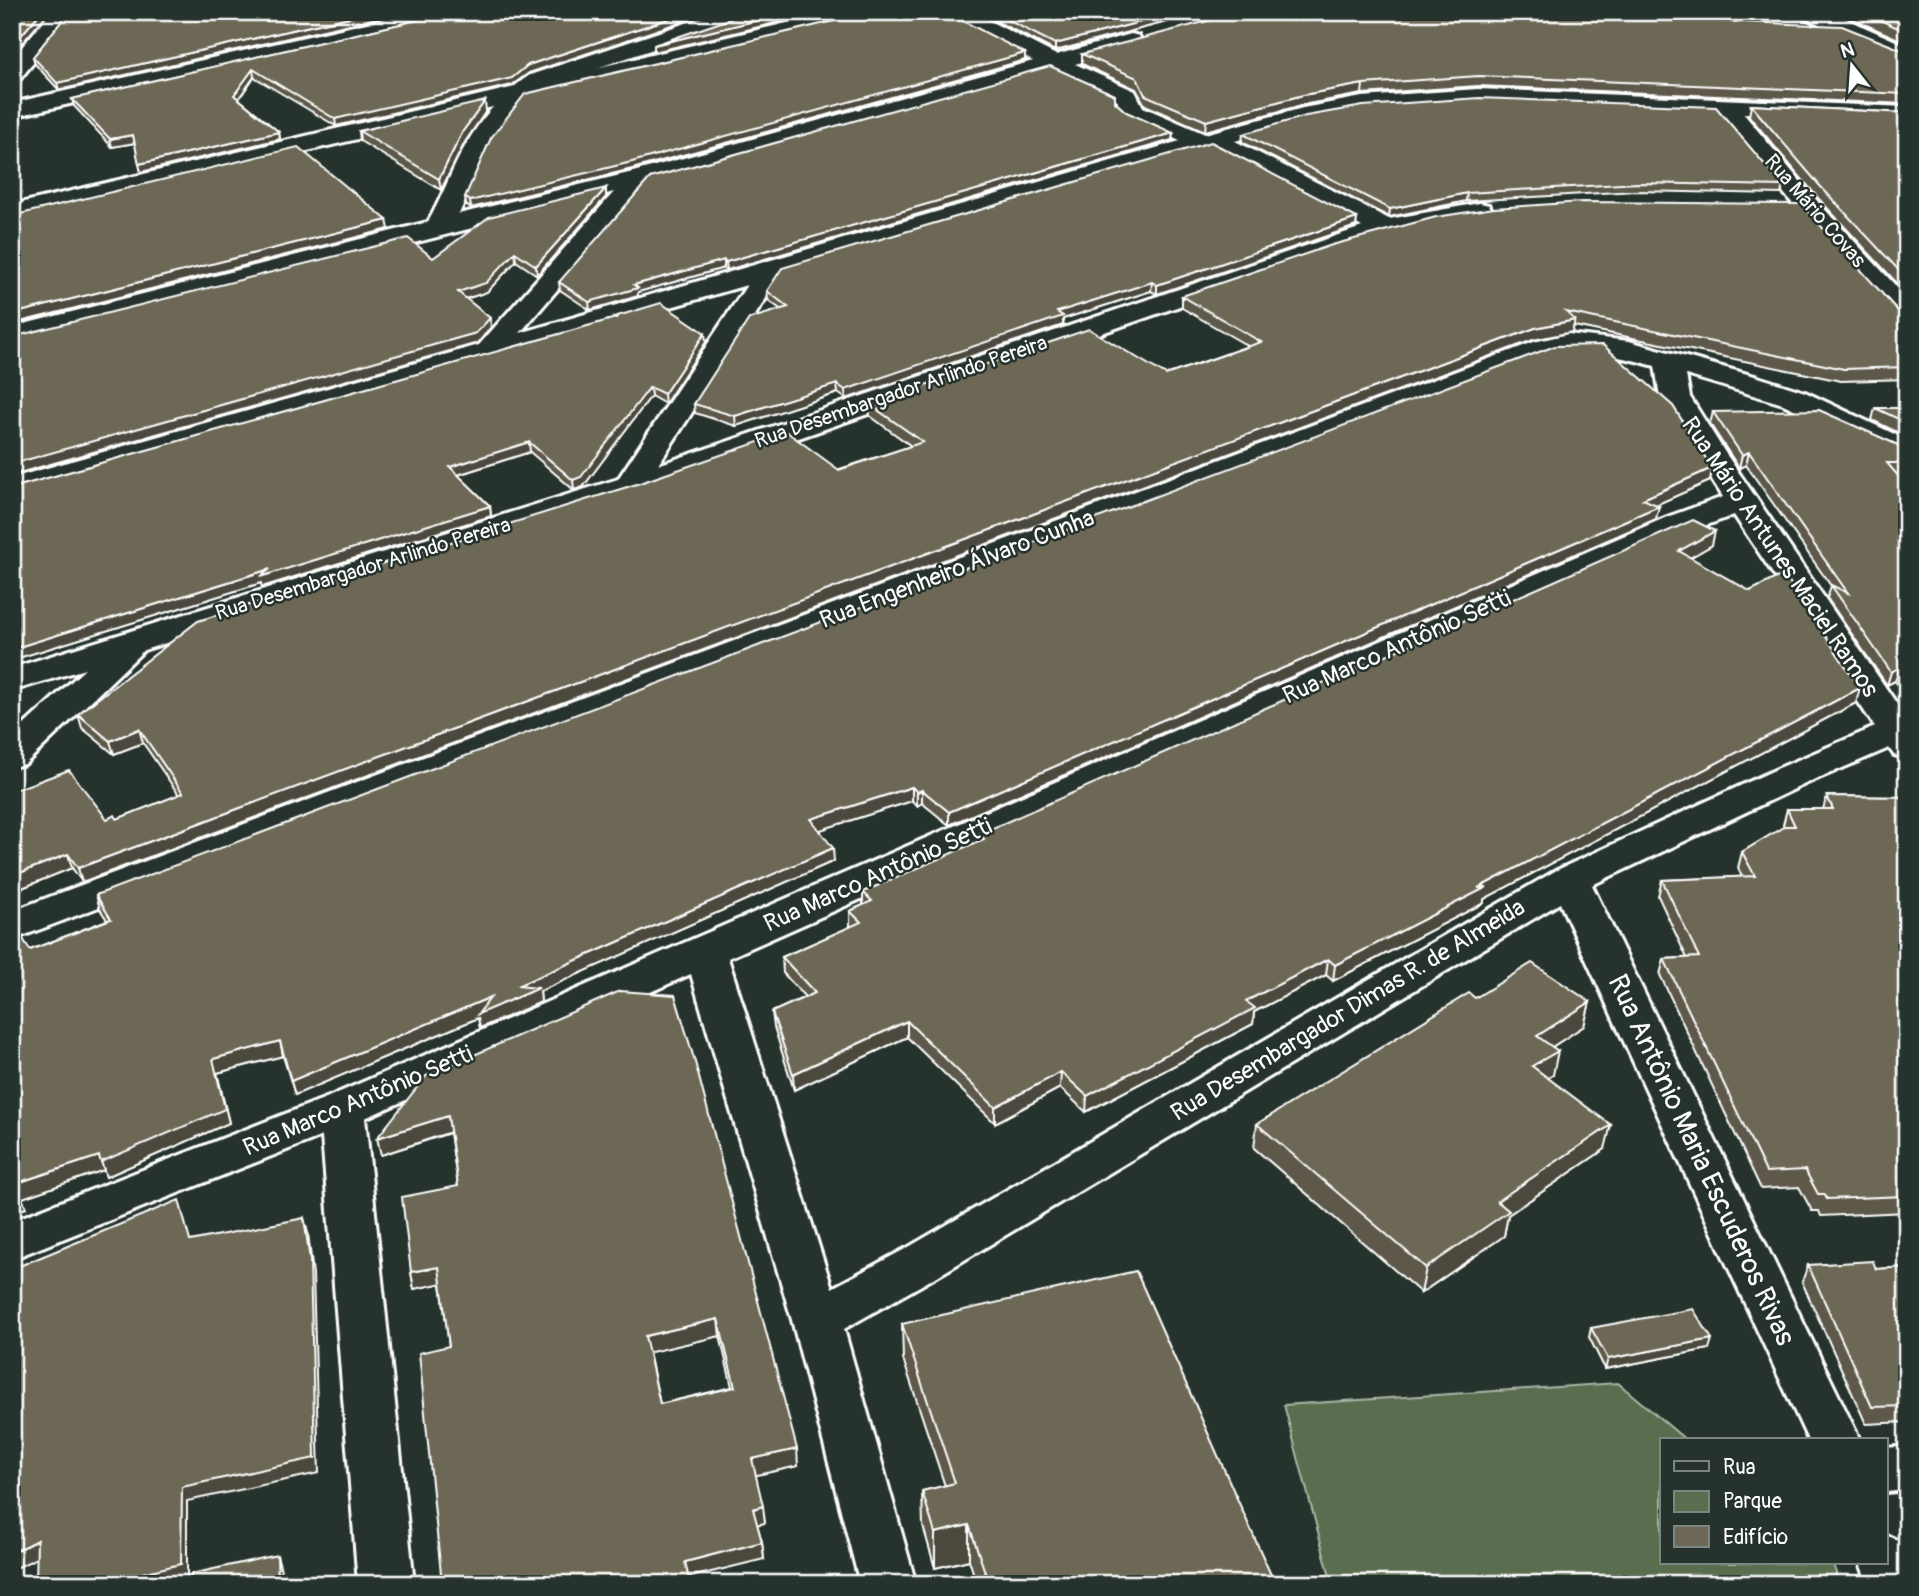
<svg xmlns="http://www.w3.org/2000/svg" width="1919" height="1596" font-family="Pangolin,sans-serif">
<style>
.green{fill:#5a6d4f;stroke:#acb6a7;stroke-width:2}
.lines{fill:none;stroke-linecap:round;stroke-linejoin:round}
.minor-casing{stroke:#fff;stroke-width:6}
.tertiary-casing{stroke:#fff;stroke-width:6}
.secondary-casing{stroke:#fff;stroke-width:6}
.minor{fill:#26332d;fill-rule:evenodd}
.tertiary{fill:#26332d;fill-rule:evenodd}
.secondary{fill:#26332d;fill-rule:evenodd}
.wall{fill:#5d5949;stroke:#fff;stroke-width:2;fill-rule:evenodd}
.shaded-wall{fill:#4c493c;stroke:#fff;stroke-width:2}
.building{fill:#6c6855;stroke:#fff;stroke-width:2;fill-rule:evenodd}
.labels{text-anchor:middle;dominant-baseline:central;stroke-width:5;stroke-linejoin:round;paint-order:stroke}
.far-street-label{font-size:21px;fill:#fff;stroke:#26332d}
.street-label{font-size:24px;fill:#fff;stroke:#26332d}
.near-street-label{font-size:28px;fill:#fff;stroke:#26332d}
</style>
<rect width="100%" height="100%" fill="#26332d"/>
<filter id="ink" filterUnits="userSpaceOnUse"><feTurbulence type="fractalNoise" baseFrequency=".0143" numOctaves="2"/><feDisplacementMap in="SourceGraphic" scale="14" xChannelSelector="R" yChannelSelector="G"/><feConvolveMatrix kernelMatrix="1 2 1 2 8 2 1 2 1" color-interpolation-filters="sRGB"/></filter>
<g filter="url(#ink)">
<polygon class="green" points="1618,1383 1686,1440 1662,1440 1662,1563 1832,1563 1841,1584 1332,1584 1284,1405"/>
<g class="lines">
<g class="minor-casing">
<g id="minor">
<polygon points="51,12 74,12 20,79 12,81 12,59"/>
<polygon points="416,12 457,12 454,17 446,19 12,117 12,103"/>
<path d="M719 12H752L749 17 546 85 524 100 490 144 459 214 633 172 1033 61 947 17 944 12H972L1056 55 1131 34 1139 36 1142 41 1139 46 1075 64 1135 91 1143 107 1205 134 1303 108 1362 97 1478 89 1907 107V121L1743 113 1816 200 1907 298V323L1897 321 1798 210 1716 112 1478 103 1362 111 1305 122 1235 141 1389 219 1480 203 1489 205 1493 211 1489 217 1390 235 1330 254 640 493 144 650 25 764 12 767V736L85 669 12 691V668L618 479 747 285 12 497V478L479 345 614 192 12 345V327L428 222C443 196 452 168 467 143 483 116 504 92 530 75ZM1052 70 1118 101 1117 107 1127 117 1180 141 520 333 649 183ZM1211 147 1362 227 658 465 781 275Z"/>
<path d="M1568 334 1629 341 1758 377 1805 392 1907 440V461L1783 404 1686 375 1690 397 1724 451 1907 719V758L1894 755 1889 748 1805 784 1592 885 1860 1440H1808L1560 903 941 1274 844 1329 916 1584H860L792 1320 691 974 365 1118 414 1584H358L322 1136 12 1259V1221L326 1098 1667 517 1723 497 1660 397 1655 366C1623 357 1585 348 1552 355L12 940V911L1534 342ZM1734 515 1875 727 1779 768 1555 871 907 1248 832 1288 728 958 1691 531Z"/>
<polygon points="1907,1446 1907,1490 1886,1492 1886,1448"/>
<polygon points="1886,1535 1907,1545 1907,1584 1868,1584 1860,1563 1886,1563"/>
</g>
</g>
<g class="tertiary-casing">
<polygon id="tertiary" points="834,12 874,12 871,17 863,19 12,221 12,205"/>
</g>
<g class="secondary-casing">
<polygon id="secondary" points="1800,12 1830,12 1907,46 1907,61 1803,17"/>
</g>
<use href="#minor" class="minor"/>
<use href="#tertiary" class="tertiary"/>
<use href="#secondary" class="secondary"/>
</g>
<g class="wall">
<polygon points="69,12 59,90 35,64 33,57"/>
<polygon points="453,12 710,12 529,73 512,85 336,126 254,77 239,99 279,132 280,139 141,172 135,143 112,147 74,106 72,99"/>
<polygon points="978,12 1205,12 1055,51"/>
<polygon points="1715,12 1799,12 1799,15"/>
<polygon points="1837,12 1907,12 1907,43"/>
<polygon points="1907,52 1907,104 1478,86 1362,94 1302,105 1205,131 1145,105 1136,89 1082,64 1082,54"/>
<polygon points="1025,53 1025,60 632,169 471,208 466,205 465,197"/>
<polygon points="1115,102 1126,112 1173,133 1172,140 727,270 724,268 638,292 638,296 590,310 560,290 559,282"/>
<polygon points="1751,105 1907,113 1907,294 1818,198 1749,116"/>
<polygon points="486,111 465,142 441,190 360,141 359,131"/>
<polygon points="1243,134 1783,186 1781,194 1636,191 1466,201 1389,217 1242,142"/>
<polygon points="606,197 537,275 516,261 487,292 466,299 490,318 491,327 478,343 433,258"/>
<polygon points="1357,218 1356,226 1157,294 1151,291 1063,319 1063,325 846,399 838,393 736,426 695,413 694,404 780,309 768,300 767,291"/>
<polygon points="1182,296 1898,311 1907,313 1907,379 1841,381 1574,326 1572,332 1533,340 82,882 72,868 12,892 107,819 117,819 179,795 143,743 114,754 82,728 78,714 911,446 870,416 869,404 1166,375 1248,346 1182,308"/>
<polygon points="614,317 706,342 665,404 651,396 583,487 574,490 530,452 458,475 490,506 491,516 262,587 261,583 12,660 12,488 614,319"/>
<polygon points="1875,408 1907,408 1907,437 1872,420"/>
<polygon points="1713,412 1907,449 1907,475 1898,475 1907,486 1907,697 1895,681 1887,685 1827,598 1831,586 1746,465 1739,468 1710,424"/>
<polygon points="1712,468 1710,481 1655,505 1656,519 949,825 922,803 917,806 912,801 820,830 834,861 540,991 541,1002 480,1028 478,1018 295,1095 283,1056 217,1073 229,1123 106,1177 104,1170 22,1198 26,1208 12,1212 30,950 107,920 100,909 96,895"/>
<polygon points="1712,545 1690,557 1856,703 1484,899 1484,903 1333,981 1326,975 1254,1012 1253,1024 1086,1112 1060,1088 995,1123 907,1037 794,1090 774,1027 772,1012 805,997 783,973 782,957 850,927 850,911 863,905 863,892 979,842 979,834"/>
<polygon points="1827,796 1907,797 1907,1212 1821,1216 1819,1211 1812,1211 1799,1187 1761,1189 1660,975 1664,959 1687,958 1658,896 1662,880 1742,877 1738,868 1742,852 1784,827 1783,825 1787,809 1823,809"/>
<path d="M620 991 798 1466 755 1475 765 1523 757 1524 762 1542 764 1559 449 1346 441 1283 414 1289 411 1272 458 1186 450 1133 381 1155ZM720 1336 732 1387 660 1404 649 1352Z"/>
<polygon points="1475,998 1590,1002 1584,1026 1552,1047 1553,1075 1547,1078 1605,1149 1508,1215 1504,1236 1421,1293 1254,1148 1257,1124"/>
<polygon points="1808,1265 1876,1269 1907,1267 1907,1422 1866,1424 1802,1282"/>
<polygon points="902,1324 1275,1584 977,1584 969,1560 935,1568 923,1526 922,1491 945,1486 903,1359"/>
<polygon points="1591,1328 1709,1349 1605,1369 1589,1337"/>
<polygon points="1907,1497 1907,1514 1903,1506"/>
</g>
<g class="shaded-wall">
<polygon points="41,12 49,12 12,55 12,46"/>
<polygon points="372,12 403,12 59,90 57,83"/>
<polygon points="689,12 710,12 529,73 512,85 336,126 335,119 528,65"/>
<polygon points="792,12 821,12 654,52 654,45"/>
<polygon points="1179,12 1205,12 1055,51 1055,44"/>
<polygon points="1025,53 1025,60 632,169 471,208 470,201"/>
<polygon points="253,69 254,77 236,102 234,95"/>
<polygon points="1363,84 1362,94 1302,105 1205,131 1206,121 1303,95"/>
<polygon points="485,101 486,111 465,142 441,190 439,179 463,131"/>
<polygon points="279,132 280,139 141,172 139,164"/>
<polygon points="1173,133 1172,140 727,270 726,262"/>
<polygon points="133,135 135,143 112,147 110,139"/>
<polygon points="606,188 606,197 537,275 536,266"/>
<polygon points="1467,193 1466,201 1389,217 1390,209"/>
<polygon points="1357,218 1356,226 1157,294 1157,285"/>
<polygon points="387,220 389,229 12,324 12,314"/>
<polygon points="515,252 516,261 487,292 459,301 458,292"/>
<polygon points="724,260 724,268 638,292 638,296 590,310 589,302 634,285"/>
<polygon points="1152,282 1151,291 1063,319 1063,325 846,399 845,390 1057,312"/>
<polygon points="490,318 491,327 478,343 12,475 12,464"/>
<polygon points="1575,320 1572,332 1533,340 82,882 78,868 1535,328"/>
<polygon points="705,333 706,342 665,404 664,394"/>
<polygon points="837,384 838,393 736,426 735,416"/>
<polygon points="650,387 651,396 583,487 574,490 573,480"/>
<polygon points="529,442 530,452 451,477 450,467"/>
<polygon points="1749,452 1746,465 1739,468 1742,455"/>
<polygon points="1712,468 1710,481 1640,512 1643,499"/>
<polygon points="490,506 491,516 262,587 261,583 12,660 12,649 270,569"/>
<polygon points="1659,506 1656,519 949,825 949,812"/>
<polygon points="1715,531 1712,545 1676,566 1679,551"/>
<polygon points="1900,667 1895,681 1887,685 1891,672"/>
<polygon points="1860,688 1856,703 1484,899 1484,903 1333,981 1335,965 1478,888"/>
<polygon points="15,716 18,727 12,733 12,719"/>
<polygon points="139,729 143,743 114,754 110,741"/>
<polygon points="912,787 912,801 811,833 811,819"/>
<polygon points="922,790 922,803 917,806 917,792"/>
<polygon points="833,848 834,861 540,991 541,1002 480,1028 478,1018 295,1095 291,1081 517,986"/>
<polygon points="68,854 72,868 12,892 12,876"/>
<polygon points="1328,959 1326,975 1254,1012 1253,1024 1086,1112 1087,1096 1246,1001"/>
<polygon points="1590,1002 1584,1026 1532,1060 1537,1036"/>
<polygon points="907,1021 907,1037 794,1090 793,1074"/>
<polygon points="280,1041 283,1056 217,1073 229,1123 106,1177 101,1162 213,1059"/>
<polygon points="1558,1051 1553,1075 1527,1090 1532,1066"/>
<polygon points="1061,1072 1060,1088 995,1123 995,1107"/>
<polygon points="448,1116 451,1132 381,1155 377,1138"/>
<polygon points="1611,1125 1605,1149 1508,1215 1504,1236 1421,1293 1426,1268 1497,1201"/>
<polygon points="99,1156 104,1170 22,1198 26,1208 12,1212 12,1196 17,1183"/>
<polygon points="304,1218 308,1233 313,1274 319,1473 187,1501 187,1578 163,1584 95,1584 182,1487"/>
<polygon points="439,1267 443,1283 414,1289 411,1272"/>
<polygon points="718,1319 720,1336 647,1353 645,1336"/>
<polygon points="1712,1339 1709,1349 1605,1369 1608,1359"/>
<polygon points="797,1449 798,1466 753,1476 752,1459"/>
<polygon points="763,1506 765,1523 755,1525 753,1509"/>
<polygon points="969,1525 969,1560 935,1568 935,1533"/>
<polygon points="37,1540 43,1555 12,1570 12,1553"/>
<polygon points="762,1542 764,1559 687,1578 685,1562"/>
<polygon points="277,1555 282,1574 283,1584 278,1584"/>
</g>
<g class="building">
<polygon points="12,12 41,12 12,46"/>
<polygon points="69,12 372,12 57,83 33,57"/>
<polygon points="453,12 689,12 528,65 512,78 335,119 253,69 234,95 279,132 139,164 133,135 110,139 72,99"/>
<polygon points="792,12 654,45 750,12"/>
<polygon points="872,12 946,12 1025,53 632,162 470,201 465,197 491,138 525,94"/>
<polygon points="992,12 1179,12 1055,44"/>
<polygon points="1242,12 1489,12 1842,26 1907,52 1907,94 1479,76 1363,84 1303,95 1206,121 1145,95 1137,78 1082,54"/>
<polygon points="1862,12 1907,12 1907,32"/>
<polygon points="1050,66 1115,95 1115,102 1126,112 1173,133 726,262 724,260 634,285 638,288 589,302 559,282 650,178"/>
<polygon points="1479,98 1716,107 1783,186 1638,183 1467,193 1390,209 1243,134 1306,116 1363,106"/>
<polygon points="485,101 463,131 439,179 359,131"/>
<polygon points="1751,105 1907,113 1907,279 1821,187"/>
<polygon points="1211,142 1357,218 1157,285 1152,282 1057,312 1063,316 845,390 837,384 735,416 694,404 749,319 788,307 767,291 782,268"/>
<polygon points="298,147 387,220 12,314 12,216"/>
<polygon points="606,188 536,266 515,252 486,283 458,292 490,318 476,333 12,464 12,337 408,238 433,258 489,217"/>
<polygon points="1582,202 1801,204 1898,311 1907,313 1907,367 1844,369 1566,312 1575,320 1535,328 78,868 68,854 12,876 12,791 69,770 107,819 115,815 117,819 183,793 139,729 110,741 78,714 198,621 640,483 787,432 839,470 923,442 869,404 1089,329 1166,375 1261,342 1182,296 1332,245 1436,217 1494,208"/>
<polygon points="661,303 705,333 664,394 650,387 581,477 573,480 529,442 450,467 490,506 260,577 270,569 12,649 12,488 616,318 614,317"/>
<polygon points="1603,345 1673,406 1712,468 1643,499 1659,506 949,812 922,790 917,792 912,787 811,819 833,848 517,986 539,988 478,1014 491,997 291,1081 280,1041 213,1059 225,1109 101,1162 99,1156 17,1183 20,1193 12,1196 12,926 15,926 30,950 111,919 96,895 1555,346"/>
<polygon points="1875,408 1907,408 1907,423"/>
<polygon points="1819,410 1907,449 1907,463 1887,463 1907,486 1907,678 1900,667 1891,672 1831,585 1848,593 1749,452 1742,455 1713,412"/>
<polygon points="1693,520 1715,531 1679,551 1750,591 1784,574 1860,688 1478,888 1487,887 1335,965 1328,959 1246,1001 1255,1008 1087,1096 1061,1072 995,1107 907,1021 793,1074 772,1012 815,993 782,957 861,922 850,911 872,901 863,892 984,839 979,834"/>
<polygon points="1827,796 1907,797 1907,1196 1827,1199 1824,1194 1818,1194 1805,1170 1766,1172 1664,959 1699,957 1662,880 1755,876 1742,852 1785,826 1795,826 1787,809 1833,809"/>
<polygon points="1532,963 1590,1002 1537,1036 1558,1051 1532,1066 1611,1125 1497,1201 1509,1211 1426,1268 1257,1124 1469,993 1475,998"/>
<path d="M620 991 675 995 695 1062 797 1449 752 1459 763 1506 753 1509 762 1542 685 1562 690 1584H442L419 1353 449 1346 439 1267 411 1272 402 1197 458 1186 448 1116 377 1138 426 1076ZM718 1319 735 1387 660 1404 645 1336Z"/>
<polygon points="179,1200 190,1241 304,1218 310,1260 315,1458 182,1487 181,1564 95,1584 36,1584 37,1540 12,1553 12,1269"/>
<polygon points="1873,1261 1876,1269 1907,1267 1907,1406 1872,1407 1808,1265"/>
<polygon points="1136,1271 1275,1584 989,1584 969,1525 935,1533 922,1491 955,1483 902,1324"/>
<polygon points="1693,1309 1712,1339 1608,1359 1591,1328"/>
<polygon points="277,1555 278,1584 191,1584 191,1574"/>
</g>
</g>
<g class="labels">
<g class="far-street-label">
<text transform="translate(1815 211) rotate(49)">Rua Mário Covas</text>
<text transform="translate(901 392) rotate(-19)">Rua Desembargador Arlindo Pereira</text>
<text transform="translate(363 569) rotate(-17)">Rua Desembargador Arlindo Pereira</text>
</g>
<g class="street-label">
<text transform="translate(1780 557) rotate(56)">Rua Mário Antunes Maciel Ramos</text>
<text transform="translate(957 569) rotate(-21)">Rua Engenheiro Álvaro Cunha</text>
<text transform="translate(1397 647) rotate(-24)">Rua Marco Antônio Setti</text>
<text transform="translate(878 875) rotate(-24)">Rua Marco Antônio Setti</text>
<text transform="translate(1348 1010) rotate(-31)">Rua Desembargador Dimas R. de Almeida</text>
<text transform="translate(358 1101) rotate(-23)">Rua Marco Antônio Setti</text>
</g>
<g class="near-street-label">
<text transform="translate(1701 1160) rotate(65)">Rua Antônio Maria Escuderos Rivas</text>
</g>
</g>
<rect width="1919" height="1596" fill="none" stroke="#26332d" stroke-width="42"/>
<rect x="21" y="21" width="1877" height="1554" fill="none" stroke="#fff" stroke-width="2.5" filter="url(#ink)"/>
<rect x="1660" y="1438" width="228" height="126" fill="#26332d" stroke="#7d8581" stroke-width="2"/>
<rect x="1674" y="1461" width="35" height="10" fill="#26332d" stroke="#7d8581" stroke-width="2"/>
<text x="1723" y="1474" font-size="21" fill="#ffffff">Rua</text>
<rect x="1674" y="1491" width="35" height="21" fill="#5a6d4f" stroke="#7d8581" stroke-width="2"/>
<text x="1723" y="1508" font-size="21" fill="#ffffff">Parque</text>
<rect x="1674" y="1526" width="35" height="21" fill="#6c6855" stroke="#7d8581" stroke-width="2"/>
<text x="1723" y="1544" font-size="21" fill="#ffffff">Edifício</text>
<g transform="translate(1852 66) rotate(343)" stroke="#26332d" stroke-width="5" paint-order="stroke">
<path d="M0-5L12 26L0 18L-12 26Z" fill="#ffffff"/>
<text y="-10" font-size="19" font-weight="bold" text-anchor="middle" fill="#ffffff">N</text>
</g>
</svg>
